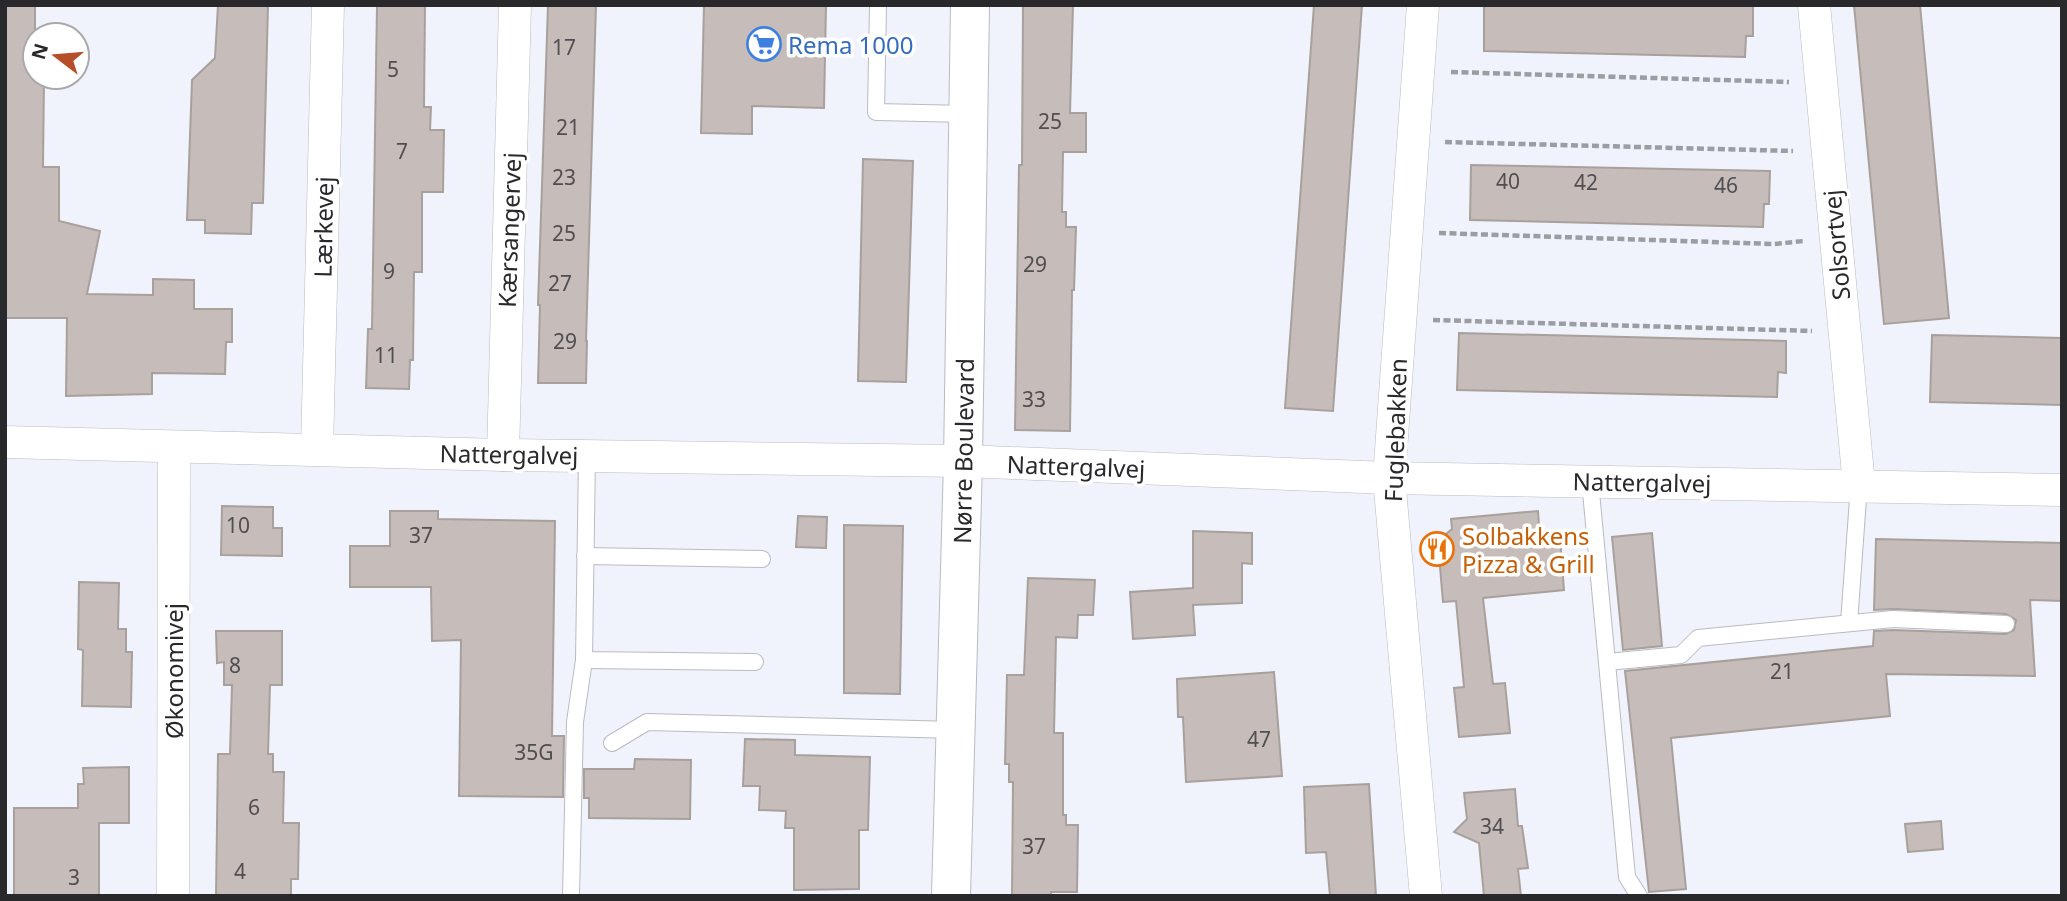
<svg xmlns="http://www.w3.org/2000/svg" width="2067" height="901" font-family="'Noto Sans',sans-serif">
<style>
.building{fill:#c6bdba;stroke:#a8a09c;stroke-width:2}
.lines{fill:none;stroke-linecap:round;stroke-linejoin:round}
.lane-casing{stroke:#b9bbc3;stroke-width:18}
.street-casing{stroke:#b9bbc3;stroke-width:33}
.secondary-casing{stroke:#b9bbc3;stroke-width:40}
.path{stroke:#9c9da3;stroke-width:4.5;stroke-dasharray:7 3.5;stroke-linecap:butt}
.lane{stroke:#fff;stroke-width:16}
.street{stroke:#fff;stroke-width:32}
.secondary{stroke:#fff;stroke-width:38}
.labels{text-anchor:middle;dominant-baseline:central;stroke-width:7;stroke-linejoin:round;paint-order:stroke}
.number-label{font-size:21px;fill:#504e50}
.shop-label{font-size:24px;fill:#366cbe;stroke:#fff;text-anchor:start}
.street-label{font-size:24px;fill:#29292c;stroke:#fff}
.food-label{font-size:24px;fill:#c56008;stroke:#fff;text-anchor:start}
</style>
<rect width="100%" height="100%" fill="#f1f3fc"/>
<g class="building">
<polygon points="5,5 35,5 35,77 44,77 43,167 59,167 59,221 100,231 87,294 153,295 153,279 194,280 194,309 232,309 232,342 226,342 225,374 152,373 152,394 66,396 67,318 5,318"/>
<polygon points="218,5 268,5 263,203 252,203 251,234 205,233 205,220 187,220 192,80 215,58"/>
<polygon points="377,5 425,5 424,107 431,107 430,130 444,130 443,192 422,192 422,272 414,272 413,360 410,360 409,389 366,388 368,329 372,329"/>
<polygon points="548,5 596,5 586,341 587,341 586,383 538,383 540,305 538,305"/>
<polygon points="704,5 826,5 824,108 752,106 752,134 701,133"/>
<polygon points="1023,5 1073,5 1070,113 1086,113 1086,152 1063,152 1062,212 1066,212 1066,227 1076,227 1074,290 1072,290 1070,431 1015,430 1019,165 1022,165"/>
<polygon points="1314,5 1362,5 1333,411 1285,408"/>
<polygon points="1484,5 1753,5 1753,36 1746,36 1745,57 1484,51"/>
<polygon points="1854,5 1920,5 1949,318 1884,324"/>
<polygon points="863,159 913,161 906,382 858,381"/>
<polygon points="1471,165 1770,171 1769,204 1764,204 1763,227 1470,220"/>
<polygon points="1459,333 1786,341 1786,373 1778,372 1777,397 1457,390"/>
<polygon points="1932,335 2062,338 2062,405 1930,402"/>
<polygon points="222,506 273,507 273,528 282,528 282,556 221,555"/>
<polygon points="390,511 438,511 438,519 555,521 552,736 564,736 563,797 459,796 461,640 432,641 431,587 350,587 350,546 390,546"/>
<polygon points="1538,511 1540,539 1560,537 1564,590 1483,598 1493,684 1505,683 1510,733 1459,737 1454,688 1464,687 1456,601 1443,602 1440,567 1434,559 1441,549 1441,538 1452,529 1451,519"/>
<polygon points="798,516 827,517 826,548 796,547"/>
<polygon points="844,525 903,526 900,694 844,693"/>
<polygon points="1193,531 1252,533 1252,564 1242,563 1242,603 1193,605 1195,635 1133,639 1130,592 1193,588"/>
<polygon points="1652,533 1662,646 1623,650 1612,537"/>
<polygon points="1876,539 2062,543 2062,601 2030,600 2035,676 1886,674 1890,716 1671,738 1686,889 1649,892 1625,671 1873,646 1874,631 1893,630 2006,634 2014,630 2016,620 2006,614 1893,609 1874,610"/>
<polygon points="1028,578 1095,580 1093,615 1078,615 1077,638 1056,637 1054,733 1063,733 1063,815 1066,815 1066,825 1078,825 1077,892 1051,892 1051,896 1012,896 1013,782 1009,782 1009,764 1005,764 1007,675 1024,675"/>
<polygon points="79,582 119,583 118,629 126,629 126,652 132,652 131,707 82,706 83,650 78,649"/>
<polygon points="216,631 282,631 282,685 270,685 268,754 273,754 273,772 284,772 283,823 299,823 298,879 291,879 291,896 216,896 218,754 230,754 232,685 224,685 224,662 217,663"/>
<polygon points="1274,672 1282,776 1186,782 1183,717 1178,717 1177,679"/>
<polygon points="745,739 795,740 795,755 870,757 868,830 859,830 859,889 794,890 794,828 785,828 786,811 759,810 760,786 743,786"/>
<polygon points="635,759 691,760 690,819 589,818 589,798 584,798 584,769 634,769"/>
<polygon points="129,767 129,823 99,823 99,896 14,896 14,808 78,808 78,784 84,784 83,768"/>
<polygon points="1369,784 1376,896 1330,896 1326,852 1306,853 1304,787"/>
<polygon points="1515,789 1518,826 1522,826 1528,868 1518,869 1521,896 1484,896 1479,843 1454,832 1467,819 1464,793"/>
<polygon points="1941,821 1943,849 1908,852 1905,824"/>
</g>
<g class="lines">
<g class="lane-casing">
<g id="lane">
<polyline points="878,5 876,112 968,114"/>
<polyline points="587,456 584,660 755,662"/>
<polyline points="1590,481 1627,877 1639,896"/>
<polyline points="585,556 762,559"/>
<polyline points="1849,623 1859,485"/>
<polyline points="1607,662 1681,655 1698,638 1893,619 2006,624"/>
<polyline points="612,743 647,722 956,730"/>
<polyline points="571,896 575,722 584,660"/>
</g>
</g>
<g class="street-casing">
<g id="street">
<polyline points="1423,5 1389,478 1426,896"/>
<polyline points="1814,5 1859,485"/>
<polyline points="5,442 503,455 963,461 1389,478 2062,490"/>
<polyline points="317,449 328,5"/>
<polyline points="503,455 515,5"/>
<polyline points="173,896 174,447"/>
</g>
</g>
<g class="secondary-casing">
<polyline id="secondary" points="951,896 963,461 970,5"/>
</g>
<g class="path">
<polyline points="1451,72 1789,82"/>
<polyline points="1445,142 1793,151"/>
<polyline points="1439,233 1774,244 1804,241"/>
<polyline points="1433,320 1812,331"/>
</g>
<use href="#lane" class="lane"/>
<use href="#street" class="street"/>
<use href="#secondary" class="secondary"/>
</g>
<defs>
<g id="supermarket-ring" transform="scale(1.75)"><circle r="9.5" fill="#fff" stroke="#3f7fe0" stroke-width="1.5"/><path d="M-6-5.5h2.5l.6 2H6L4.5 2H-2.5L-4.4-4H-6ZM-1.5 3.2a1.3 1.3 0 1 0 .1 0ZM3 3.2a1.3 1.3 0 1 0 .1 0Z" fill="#3f7fe0"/></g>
<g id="restaurant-ring" transform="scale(1.75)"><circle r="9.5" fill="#fff" stroke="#e8710a" stroke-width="1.5"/><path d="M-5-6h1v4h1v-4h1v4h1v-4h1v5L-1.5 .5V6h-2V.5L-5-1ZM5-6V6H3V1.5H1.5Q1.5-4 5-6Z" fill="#e8710a"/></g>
</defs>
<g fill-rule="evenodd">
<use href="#supermarket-ring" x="764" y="44"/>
<use href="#restaurant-ring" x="1437" y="549"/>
</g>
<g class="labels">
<g class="number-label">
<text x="564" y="47">17</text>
<text x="393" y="69">5</text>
<text x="1050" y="121">25</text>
<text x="568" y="127">21</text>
<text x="402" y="151">7</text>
<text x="564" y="177">23</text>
<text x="1508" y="181">40</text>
<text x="1586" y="182">42</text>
<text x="1726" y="185">46</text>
<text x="564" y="233">25</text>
<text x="1035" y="264">29</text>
<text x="389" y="271">9</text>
<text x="560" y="283">27</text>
<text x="565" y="341">29</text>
<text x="386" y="355">11</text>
<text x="1034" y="399">33</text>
<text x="238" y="525">10</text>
<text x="421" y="535">37</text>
<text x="235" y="665">8</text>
<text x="1782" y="671">21</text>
<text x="1259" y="739">47</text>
<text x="534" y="752">35G</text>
<text x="254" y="807">6</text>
<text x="1492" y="826">34</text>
<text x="1034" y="846">37</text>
<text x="240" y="871">4</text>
<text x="74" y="877">3</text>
</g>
<g class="shop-label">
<text x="788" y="44">Rema 1000</text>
</g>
<g class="street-label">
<text transform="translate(323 227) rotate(-89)">Lærkevej</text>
<text transform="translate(509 230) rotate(-88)">Kærsangervej</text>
<text transform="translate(1836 245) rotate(-95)">Solsortvej</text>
<text transform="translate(1395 430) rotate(-88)">Fuglebakken</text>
<text transform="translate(963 451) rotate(-89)">Nørre Boulevard</text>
<text transform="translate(509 454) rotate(1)">Nattergalvej</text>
<text transform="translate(1076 466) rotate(2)">Nattergalvej</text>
<text transform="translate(1642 482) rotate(1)">Nattergalvej</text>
<text transform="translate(173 671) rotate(-90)">Økonomivej</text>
</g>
<g class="food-label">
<text x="1462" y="535">Solbakkens<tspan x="1462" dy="28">Pizza &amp; Grill</tspan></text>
</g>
</g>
<rect width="2067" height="901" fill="none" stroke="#29292c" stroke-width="14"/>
<g transform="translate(56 56) rotate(286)"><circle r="33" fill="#ffffff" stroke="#a9a9ab" stroke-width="2"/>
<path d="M0-5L12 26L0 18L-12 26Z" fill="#b64e29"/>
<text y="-10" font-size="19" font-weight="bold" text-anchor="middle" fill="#29292c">N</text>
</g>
</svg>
